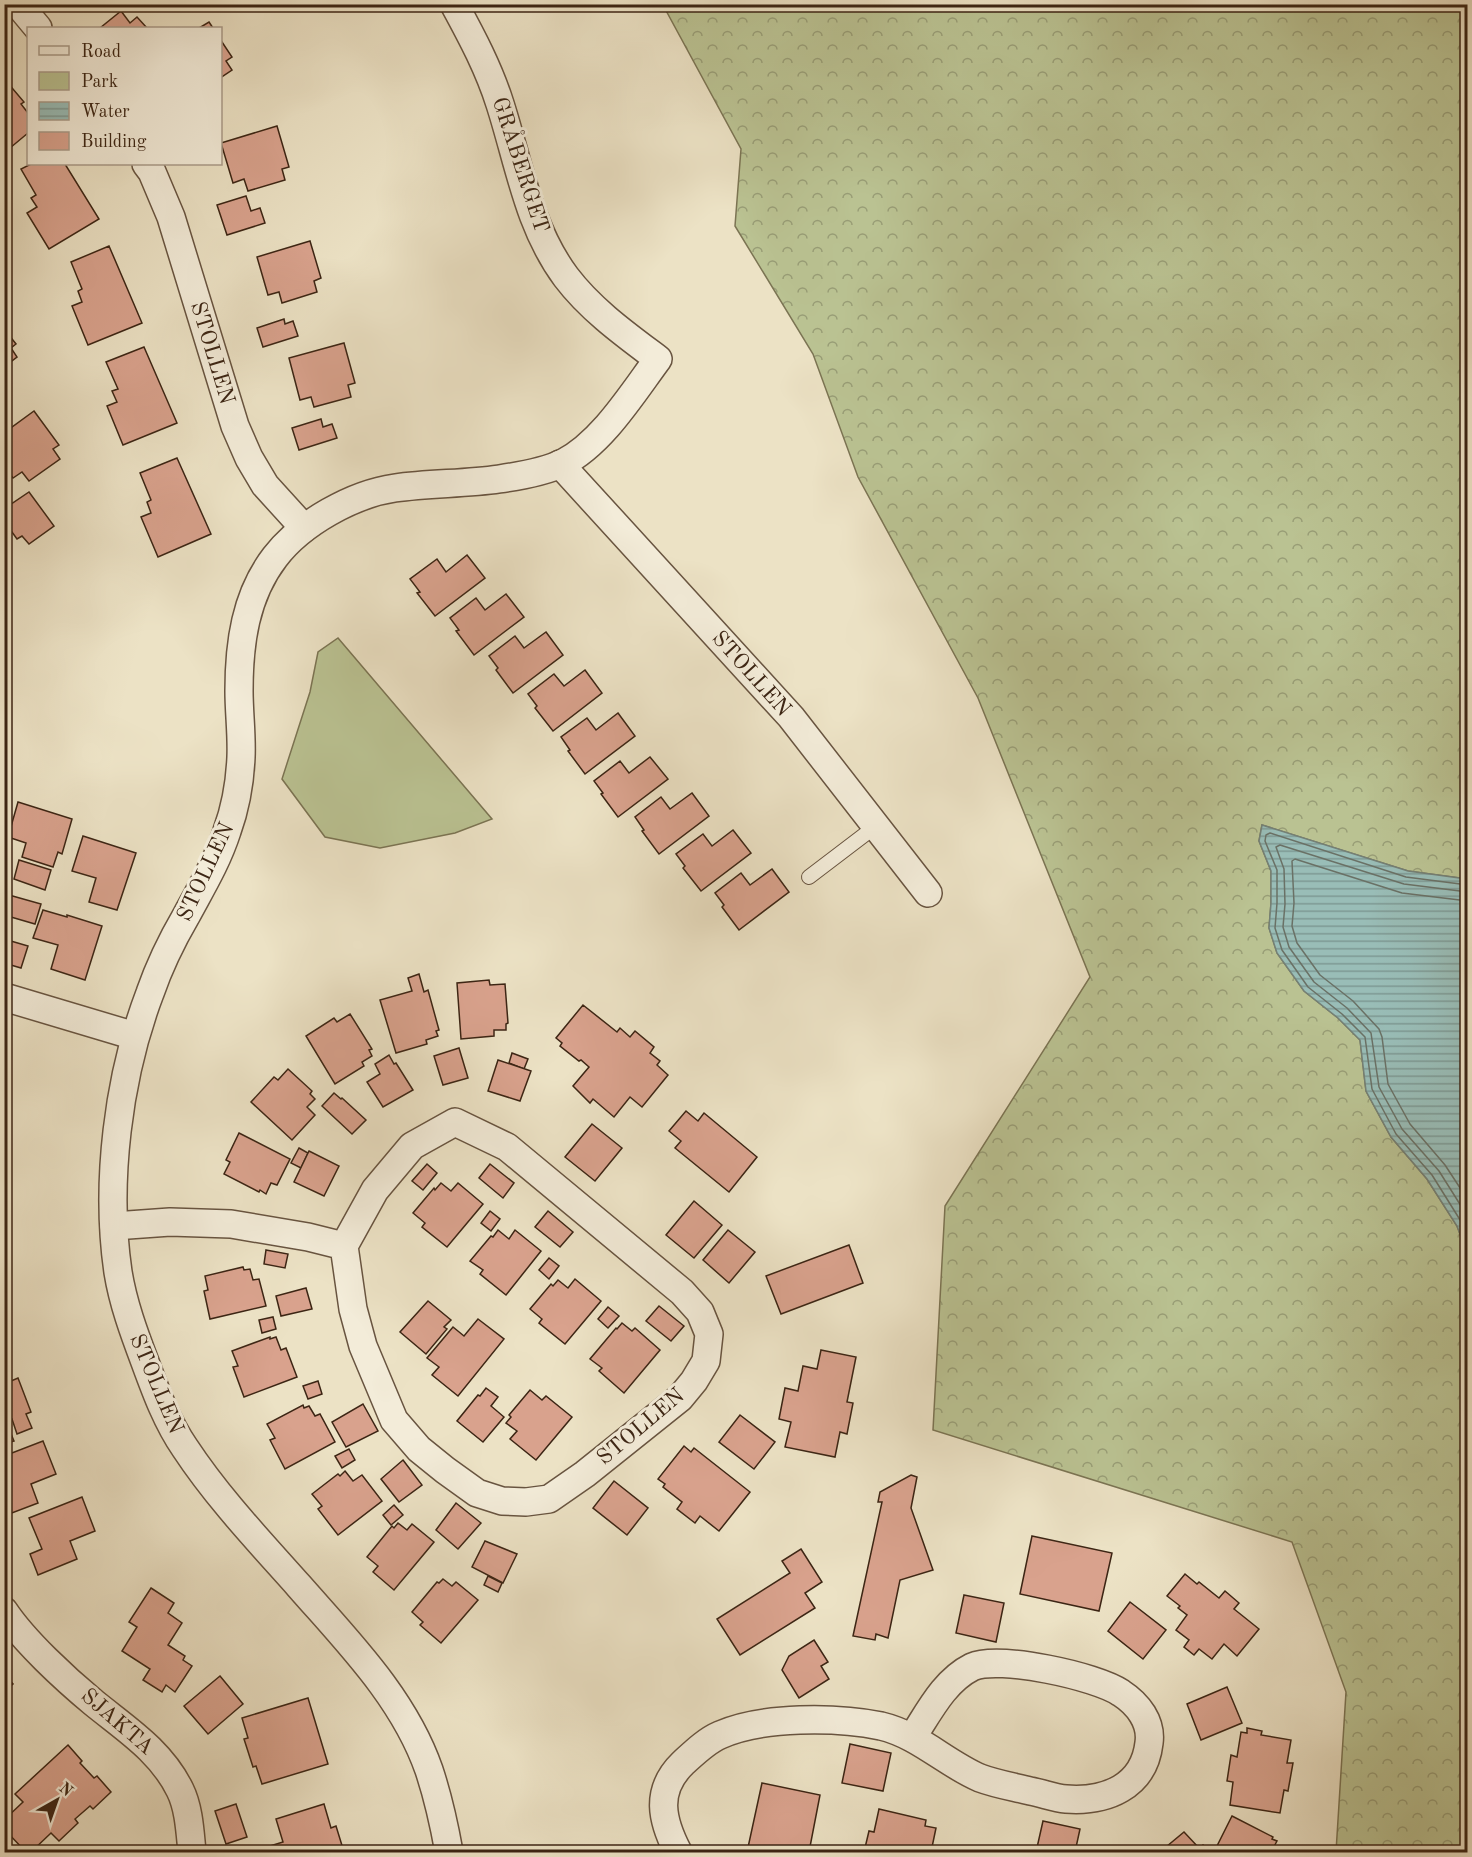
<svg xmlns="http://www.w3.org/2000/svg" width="1472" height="1857" font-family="'Old Standard TT',serif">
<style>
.forest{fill:url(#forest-crowns);stroke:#7b7453;stroke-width:1.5}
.park{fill:#bac292;stroke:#7b7453;stroke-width:1.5}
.water{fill:url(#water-rules);stroke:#748076;stroke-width:1.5}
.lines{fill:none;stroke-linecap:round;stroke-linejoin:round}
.shore{stroke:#6a7166;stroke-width:1.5}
.building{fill:#d9a28d;stroke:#3c2514;stroke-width:1.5}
.lane-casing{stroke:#685440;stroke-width:16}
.street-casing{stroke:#685440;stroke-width:30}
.lane{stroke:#f3ecd9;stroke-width:14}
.street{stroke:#f3ecd9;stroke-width:27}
.labels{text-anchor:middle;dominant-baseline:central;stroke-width:6;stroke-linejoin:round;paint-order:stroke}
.street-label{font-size:22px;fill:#3c2514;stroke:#f3ecd9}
</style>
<defs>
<pattern id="forest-crowns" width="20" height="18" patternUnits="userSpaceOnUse" patternTransform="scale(1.5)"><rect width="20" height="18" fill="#bac292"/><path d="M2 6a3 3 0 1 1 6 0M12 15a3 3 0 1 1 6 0" fill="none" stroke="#989d76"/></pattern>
<pattern id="water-rules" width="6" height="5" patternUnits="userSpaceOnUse" patternTransform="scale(1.5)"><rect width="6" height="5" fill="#99bdb7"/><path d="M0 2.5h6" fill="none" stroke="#7e9994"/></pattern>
</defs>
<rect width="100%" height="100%" fill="#ece2c5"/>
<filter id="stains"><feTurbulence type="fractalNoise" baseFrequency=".00333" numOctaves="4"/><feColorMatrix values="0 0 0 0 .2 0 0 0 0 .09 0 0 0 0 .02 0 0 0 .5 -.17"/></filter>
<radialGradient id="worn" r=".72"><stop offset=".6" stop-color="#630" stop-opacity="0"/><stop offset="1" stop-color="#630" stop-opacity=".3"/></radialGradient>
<polygon class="forest" points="663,5 1467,5 1467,879 1408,871 1262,825 1259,841 1271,871 1271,903 1269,928 1277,953 1304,991 1338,1018 1360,1040 1366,1091 1391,1137 1427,1179 1457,1226 1467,1253 1467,1852 1336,1852 1346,1692 1292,1542 933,1430 945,1206 1090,977 978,698 858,477 813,354 735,226 741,149"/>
<polygon class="park" points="338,638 492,819 455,833 380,848 325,837 282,779 310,692 318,652"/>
<polygon class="water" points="1262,825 1408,871 1467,879 1467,1253 1457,1226 1427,1179 1391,1137 1366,1091 1360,1040 1338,1018 1304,991 1277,953 1269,928 1271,903 1271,871 1259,841"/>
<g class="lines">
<g class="shore">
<polyline points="1468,885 1406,877 1270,833 1266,835 1265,841 1277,870 1277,903 1275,928 1282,950 1308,987 1342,1014 1365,1037 1372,1089 1396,1134 1432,1175 1462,1223 1468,1236"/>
<polyline points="1468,892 1404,884 1280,845 1276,847 1284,869 1285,904 1283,927 1289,947 1314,982 1347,1008 1371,1033 1379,1087 1402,1129 1439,1171 1468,1217"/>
<polyline points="1468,901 1402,893 1295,859 1292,861 1294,903 1292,926 1297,943 1320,975 1353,1001 1379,1029 1382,1037 1388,1084 1410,1124 1445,1165 1468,1200"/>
</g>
</g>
<g class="building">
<polygon points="121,11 130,23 137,17 147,28 100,28"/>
<polygon points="209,22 213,28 199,28"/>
<polygon points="220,39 232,57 226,61 232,70 220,78"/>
<polygon points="7,82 24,102 21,104 28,113 28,133 4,153 4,84"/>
<polygon points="277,126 289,167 282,169 285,180 248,191 244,179 233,183 221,143"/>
<polygon points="31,164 65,164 99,219 49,249 27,213 37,207 31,198 36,195 21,169"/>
<polygon points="246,196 251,211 260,208 265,223 227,235 217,205"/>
<polygon points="310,241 321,278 314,281 317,292 282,303 279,292 268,295 257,257"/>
<polygon points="109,246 142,323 88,345 72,306 82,302 78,291 82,289 71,262"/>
<polygon points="284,319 285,324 293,321 298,336 263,347 257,328"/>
<polygon points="4,329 16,344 11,348 17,357 4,367"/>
<polygon points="344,343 355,383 348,385 351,397 314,407 311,397 300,400 289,358"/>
<polygon points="144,347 177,423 123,445 107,406 117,402 112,391 118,389 106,362"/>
<polygon points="34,411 59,445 53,449 60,459 29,481 22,472 13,478 4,466 4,433"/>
<polygon points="321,419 323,427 332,424 337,438 299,450 292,428"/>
<polygon points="177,458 211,534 158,557 141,517 151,513 147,502 151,500 140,473"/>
<polygon points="29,492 54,526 29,544 22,536 17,539 4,521 4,509"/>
<polygon points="467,555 485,578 435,616 417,593 420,592 410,579 437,559 446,572"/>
<polygon points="506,594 524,617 474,655 456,631 459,630 450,618 476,598 485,610"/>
<polygon points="546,632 563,655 513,693 496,670 498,668 489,656 515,636 524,648"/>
<polygon points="585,670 602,693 553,731 535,708 537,706 528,694 554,674 564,686"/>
<polygon points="618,713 635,736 585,774 568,751 570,750 561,737 587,718 596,730"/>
<polygon points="650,757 668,779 618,817 601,794 603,793 594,781 620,761 629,773"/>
<polygon points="692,793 709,816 659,854 642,831 644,830 635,817 661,797 670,809"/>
<polygon points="18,802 72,819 62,854 58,852 53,867 22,857 26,843 8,837"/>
<polygon points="733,830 751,853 701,891 683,868 685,866 676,854 703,834 712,846"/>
<polygon points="83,836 136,853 117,910 89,902 96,878 72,871"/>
<polygon points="19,860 51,870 45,890 14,879"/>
<polygon points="772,869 789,892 739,930 722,907 724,905 715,893 741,873 750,885"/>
<polygon points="9,895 41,904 35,924 4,915"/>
<polygon points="43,910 67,917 67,915 102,926 85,980 51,969 58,945 33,938"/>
<polygon points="4,939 28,946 21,968 4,963"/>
<polygon points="419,974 424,992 428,990 439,1030 436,1031 438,1036 426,1040 427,1044 396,1053 380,1000 412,991 408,978"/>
<polygon points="489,980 490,985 505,984 508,1023 506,1024 506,1030 494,1030 494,1036 461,1039 457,983"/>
<polygon points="583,1005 617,1032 620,1028 630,1037 635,1031 654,1047 650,1053 660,1061 657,1065 668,1075 642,1107 630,1097 614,1117 593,1099 590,1103 573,1086 589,1067 581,1060 579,1061 560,1046 562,1043 556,1038"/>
<polygon points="350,1014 372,1049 369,1050 372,1056 362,1062 364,1066 335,1084 306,1036 334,1018 337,1022"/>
<polygon points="459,1048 468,1078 443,1085 434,1056"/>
<polygon points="512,1053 528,1059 524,1069 509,1063"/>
<polygon points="389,1055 394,1064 396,1063 413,1090 383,1107 367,1082 380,1074 375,1064"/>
<polygon points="498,1060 531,1071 520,1101 488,1091"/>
<polygon points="288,1069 312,1091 310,1094 315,1099 307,1107 315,1115 292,1140 251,1102 274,1077 278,1080"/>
<polygon points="334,1093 341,1099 342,1098 366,1120 352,1134 322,1106"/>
<polygon points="686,1111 698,1121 704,1113 757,1157 729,1192 675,1148 681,1141 669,1131"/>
<polygon points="592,1124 622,1148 595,1181 565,1157"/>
<polygon points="239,1133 290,1159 277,1185 271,1183 266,1194 260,1190 259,1192 224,1174 230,1162 226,1160"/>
<polygon points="299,1148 308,1153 301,1168 291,1163"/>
<polygon points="309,1151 339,1166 324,1196 294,1182"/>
<polygon points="427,1164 437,1173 423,1190 412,1181"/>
<polygon points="490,1164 514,1183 503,1198 479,1178"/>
<polygon points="441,1183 451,1191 458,1183 483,1204 447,1247 422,1227 425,1223 413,1213 434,1188 435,1190"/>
<polygon points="694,1201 722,1225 694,1258 666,1235"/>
<polygon points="490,1211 500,1219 491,1231 481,1223"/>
<polygon points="548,1211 573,1232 560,1247 535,1227"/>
<polygon points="498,1230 509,1239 515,1230 541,1251 506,1295 480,1274 483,1270 470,1261 491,1236 493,1237"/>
<polygon points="728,1230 755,1252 729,1283 703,1260"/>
<polygon points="849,1245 863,1283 781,1314 766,1276"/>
<polygon points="266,1250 288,1254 285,1268 264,1264"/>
<polygon points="549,1258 559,1266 549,1279 539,1270"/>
<polygon points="243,1267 244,1270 250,1269 253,1280 259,1279 266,1306 210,1319 204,1291 208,1290 205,1276"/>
<polygon points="575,1279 601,1301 565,1344 539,1323 542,1319 530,1309 551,1284 553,1286 558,1280 568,1288"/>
<polygon points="306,1288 312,1309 281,1316 276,1296"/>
<polygon points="428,1301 451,1320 444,1327 447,1329 426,1354 400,1332"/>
<polygon points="659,1306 684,1326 671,1341 646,1321"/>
<polygon points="608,1307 619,1316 608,1328 598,1319"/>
<polygon points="273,1317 276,1329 262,1333 259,1320"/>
<polygon points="478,1319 504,1339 458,1396 432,1375 439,1367 427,1358 453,1327 464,1336"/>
<polygon points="622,1323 632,1331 635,1328 660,1350 624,1393 599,1371 602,1368 590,1359 616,1328 617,1329"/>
<polygon points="270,1337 270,1339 276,1337 281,1350 286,1348 297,1377 244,1397 233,1367 238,1366 232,1351"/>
<polygon points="821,1350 856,1357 847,1402 853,1403 847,1434 840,1432 835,1457 785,1447 791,1422 779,1419 785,1388 798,1391 803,1366 817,1369"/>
<polygon points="18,1378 31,1412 26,1414 32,1428 17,1434 12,1419 6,1422 14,1441 4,1444 4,1384"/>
<polygon points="318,1381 322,1394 308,1399 303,1386"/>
<polygon points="486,1388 498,1397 491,1406 504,1417 483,1442 457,1421 478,1395 480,1396"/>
<polygon points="530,1390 542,1400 546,1396 572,1417 536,1460 510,1439 517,1431 506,1423 511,1417 509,1415"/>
<polygon points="363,1404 378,1431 346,1447 332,1422"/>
<polygon points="303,1405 304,1408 309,1406 315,1416 320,1414 335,1442 285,1469 270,1440 275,1438 267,1424"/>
<polygon points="740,1415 775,1442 754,1469 719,1442"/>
<polygon points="43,1441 56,1474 31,1484 38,1503 4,1516 4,1456"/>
<polygon points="684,1446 691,1452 694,1448 750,1492 719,1531 700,1516 695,1523 677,1509 682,1502 663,1487 665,1484 658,1479"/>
<polygon points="349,1449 355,1460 342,1468 335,1456"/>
<polygon points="403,1460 422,1485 399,1502 381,1479"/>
<polygon points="345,1471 353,1481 362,1475 382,1501 338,1535 318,1509 322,1506 312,1494 338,1474 340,1476"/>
<polygon points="911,1475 917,1477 911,1508 933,1570 900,1580 888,1638 876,1634 875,1640 853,1636 882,1502 878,1502 880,1492"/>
<polygon points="614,1481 648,1508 627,1535 593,1508"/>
<polygon points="82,1497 95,1531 70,1541 77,1559 38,1575 30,1554 42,1549 29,1518"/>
<polygon points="456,1503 481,1523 458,1549 436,1530"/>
<polygon points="394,1505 403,1515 391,1525 383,1515"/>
<polygon points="398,1523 407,1530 412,1524 434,1542 394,1590 373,1572 378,1566 367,1557 392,1526 394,1528"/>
<polygon points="1032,1536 1112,1553 1099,1611 1020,1594"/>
<polygon points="485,1541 517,1554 503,1583 472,1567"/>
<polygon points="801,1549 822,1582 805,1593 815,1608 740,1655 717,1619 790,1573 782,1561"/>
<polygon points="1185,1574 1197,1584 1199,1582 1219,1598 1225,1591 1239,1603 1234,1609 1259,1629 1237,1656 1224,1644 1212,1659 1199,1649 1194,1655 1184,1647 1189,1640 1176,1630 1187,1615 1178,1608 1180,1606 1167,1596"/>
<polygon points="488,1576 502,1583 498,1592 484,1585"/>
<polygon points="443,1579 452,1586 456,1582 478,1600 441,1643 420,1625 423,1622 412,1612 437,1582 439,1583"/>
<polygon points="151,1588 174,1603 168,1613 182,1623 168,1645 185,1656 183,1660 192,1666 175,1692 166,1685 162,1692 143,1680 150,1669 122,1651 137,1627 129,1622"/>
<polygon points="964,1595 1004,1603 996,1642 956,1633"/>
<polygon points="1130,1602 1166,1630 1143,1659 1108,1631"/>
<polygon points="814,1640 828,1662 821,1666 829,1679 799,1698 782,1670 789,1656"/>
<polygon points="4,1674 13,1684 4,1692"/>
<polygon points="220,1676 243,1704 208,1734 184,1706"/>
<polygon points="1227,1687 1242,1723 1201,1740 1187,1704"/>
<polygon points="308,1698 328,1764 262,1784 256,1766 253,1767 244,1739 248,1738 242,1718"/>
<polygon points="1247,1728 1262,1731 1261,1735 1291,1740 1287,1763 1293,1763 1288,1791 1284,1790 1280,1813 1230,1805 1233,1782 1227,1781 1231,1755 1237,1757 1241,1732 1247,1733"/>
<polygon points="850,1744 891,1753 883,1791 842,1783"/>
<polygon points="68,1745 82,1761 80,1763 94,1778 97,1776 111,1792 93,1809 90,1806 75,1819 78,1823 59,1841 51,1833 31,1852 26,1852 4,1829 4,1820 23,1802 15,1794"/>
<polygon points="762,1783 820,1795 809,1852 747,1852"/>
<polygon points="236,1804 247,1837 226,1844 215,1811"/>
<polygon points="324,1804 331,1828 336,1826 344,1852 272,1852 270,1846 283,1842 276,1819"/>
<polygon points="879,1809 926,1820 925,1826 936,1828 931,1852 864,1852 869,1831 874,1832"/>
<polygon points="1232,1816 1273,1837 1272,1839 1277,1841 1271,1852 1224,1852 1216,1848"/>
<polygon points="1043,1821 1080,1829 1075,1852 1036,1852"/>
<polygon points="1184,1832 1199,1848 1203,1845 1210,1852 1160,1852"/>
</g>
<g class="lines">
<g class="lane-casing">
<polyline id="lane" points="809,877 876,826"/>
</g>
<g class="street-casing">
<g id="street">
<polyline points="18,4 38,28"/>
<polyline points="146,164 152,172 171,217 235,426 249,458 265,485 304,528"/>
<polyline points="560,464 791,717 928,893"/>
<polyline points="4,997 135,1036"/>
<polyline points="114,1226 170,1222 231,1224 308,1237 344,1246 375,1190 412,1146 455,1122 507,1147 682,1292 700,1312 709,1334 706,1361 694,1381 680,1398 585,1474 549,1499 526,1502 502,1501 477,1493 445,1470 419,1449 394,1420 363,1346 353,1309 344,1246"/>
<path d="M4 1611C24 1641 65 1679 94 1703 126 1729 161 1751 180 1790 189 1808 190 1832 192 1852"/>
<path d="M449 1852C444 1824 438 1797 429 1770 404 1698 348 1642 299 1586 259 1541 218 1498 185 1448 167 1422 156 1392 145 1362 134 1333 123 1303 118 1272 105 1183 118 1077 150 993 159 967 172 940 186 916 201 888 217 862 227 831 235 809 240 781 241 757 242 735 239 713 239 691 239 644 245 596 275 557 301 523 353 494 395 488 430 483 465 484 499 479 520 476 544 472 563 463 602 443 632 394 658 359 626 335 591 310 566 277 528 226 519 163 500 104 489 69 472 37 454 4"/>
<path d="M678 1852C662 1821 654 1791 683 1763 694 1753 706 1741 720 1735 762 1716 837 1717 881 1726 919 1735 945 1763 980 1778 996 1784 1014 1787 1030 1791 1042 1793 1054 1798 1066 1799 1106 1802 1144 1787 1149 1743 1152 1722 1138 1704 1121 1693 1096 1676 999 1655 972 1667 944 1681 929 1712 912 1738"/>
</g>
</g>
<use href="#lane" class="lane"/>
<use href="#street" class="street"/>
</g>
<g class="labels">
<g class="street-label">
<text transform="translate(520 165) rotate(72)">GRÅBERGET</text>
<text transform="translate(212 353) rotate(73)">STOLLEN</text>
<text transform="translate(751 674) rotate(48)">STOLLEN</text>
<text transform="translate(206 872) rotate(-65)">STOLLEN</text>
<text transform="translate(156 1384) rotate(67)">STOLLEN</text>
<text transform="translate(641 1427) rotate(-40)">STOLLEN</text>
<text transform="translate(117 1722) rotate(41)">SJAKTA</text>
</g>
</g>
<rect width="1472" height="1857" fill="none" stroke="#ece2c5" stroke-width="24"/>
<rect x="6" y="6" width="1460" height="1845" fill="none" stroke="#3c2514" stroke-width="3"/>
<rect x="12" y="12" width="1448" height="1833" fill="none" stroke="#3c2514" stroke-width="1.5"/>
<rect x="27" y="27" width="195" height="138" fill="#f3ecd9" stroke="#aa9c8a" stroke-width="1.5"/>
<rect x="39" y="46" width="30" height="9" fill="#f3ecd9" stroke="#aa9c8a" stroke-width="1.5"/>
<text x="81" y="57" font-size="18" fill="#3c2514">Road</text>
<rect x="39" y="72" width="30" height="18" fill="#bac292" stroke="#aa9c8a" stroke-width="1.5"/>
<text x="81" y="87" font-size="18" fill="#3c2514">Park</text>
<rect x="39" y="102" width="30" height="18" fill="url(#water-rules)" stroke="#aa9c8a" stroke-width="1.5"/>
<text x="81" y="117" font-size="18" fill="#3c2514">Water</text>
<rect x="39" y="132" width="30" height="18" fill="#d9a28d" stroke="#aa9c8a" stroke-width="1.5"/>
<text x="81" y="147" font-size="18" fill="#3c2514">Building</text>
<g transform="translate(57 1800) rotate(40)" stroke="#f3ecd9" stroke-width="4.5" paint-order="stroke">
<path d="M0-4.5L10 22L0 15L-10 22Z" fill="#3c2514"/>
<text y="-9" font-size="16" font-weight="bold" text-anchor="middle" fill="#3c2514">N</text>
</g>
<rect width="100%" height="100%" filter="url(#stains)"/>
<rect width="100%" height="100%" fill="url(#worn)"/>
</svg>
